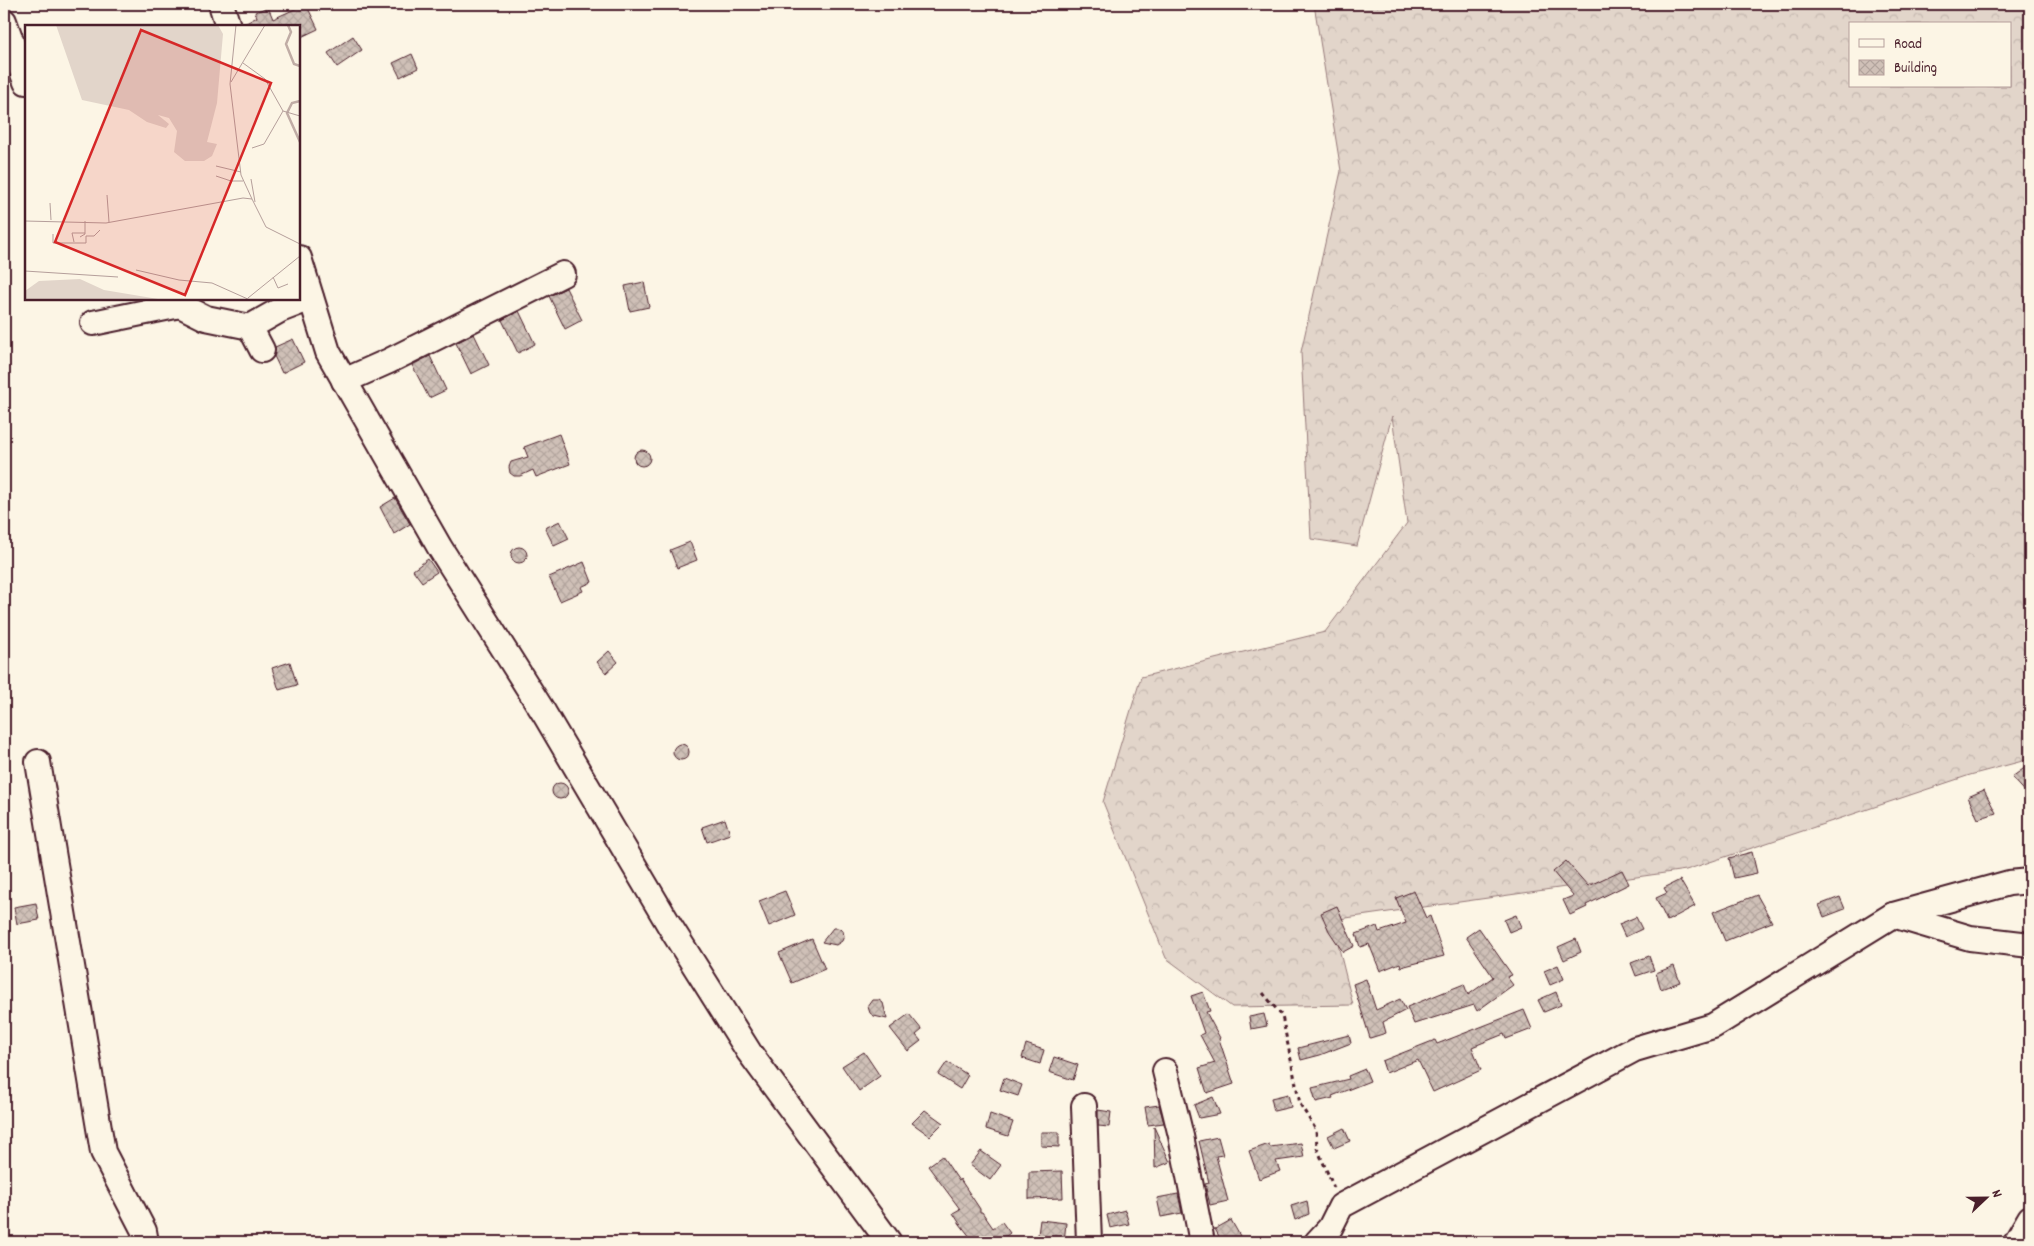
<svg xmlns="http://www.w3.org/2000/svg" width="2034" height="1246" font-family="Dekko,sans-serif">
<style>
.forest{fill:url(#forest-crowns);stroke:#967a7a;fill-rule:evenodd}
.building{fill:url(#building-cross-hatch);stroke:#4a1f2b}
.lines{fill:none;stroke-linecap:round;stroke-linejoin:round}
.minor-casing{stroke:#4a1f2b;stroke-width:28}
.path{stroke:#4a1f2b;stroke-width:3;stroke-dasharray:4 4;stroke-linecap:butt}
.minor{stroke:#fcf5e5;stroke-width:24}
.inset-river{fill:none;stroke:#c0aca5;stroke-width:2.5}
.inset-road{fill:none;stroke:#b59f9b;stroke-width:1}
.view{fill:#d62828;fill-opacity:0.15;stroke:#d62828;stroke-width:2.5}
.inset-edge{fill:none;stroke:#4a1f2b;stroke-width:2.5}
</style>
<defs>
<pattern id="forest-crowns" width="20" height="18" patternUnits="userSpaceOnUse" patternTransform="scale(1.25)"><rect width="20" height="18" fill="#e2d5ca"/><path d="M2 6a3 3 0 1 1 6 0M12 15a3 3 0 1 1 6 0" fill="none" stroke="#c3b6ae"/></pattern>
<pattern id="building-cross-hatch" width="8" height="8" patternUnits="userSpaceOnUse" patternTransform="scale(1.25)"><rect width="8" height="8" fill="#cfc0b7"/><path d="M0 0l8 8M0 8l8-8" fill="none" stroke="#b3a59e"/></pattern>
</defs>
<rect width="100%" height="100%" fill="#fcf5e5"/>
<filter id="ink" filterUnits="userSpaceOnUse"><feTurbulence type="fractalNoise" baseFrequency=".02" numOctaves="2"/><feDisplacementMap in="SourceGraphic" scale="10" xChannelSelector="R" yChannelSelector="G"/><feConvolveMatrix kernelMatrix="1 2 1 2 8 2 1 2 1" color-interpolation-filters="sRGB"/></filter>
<g filter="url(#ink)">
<path class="forest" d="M1314 4H2030V759L1970 775 1686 870 1332 920 1353 1005 1232 1007 1166 958 1103 802 1141 677 1325 632 1407 523 1392 416 1357 546 1311 539 1301 352 1341 171ZM1850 24H2010V86H1850Z"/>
<g class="building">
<polygon points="306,4 318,29 299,38 299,26 241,26 257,17 255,12 268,7 273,19"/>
<polygon points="353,36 362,50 337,67 328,53"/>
<polygon points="412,54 418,68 400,77 393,63"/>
<polygon points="644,282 649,307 630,311 625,286"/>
<polygon points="566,288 582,320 565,329 549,296"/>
<polygon points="519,311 535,344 518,353 502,320"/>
<polygon points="474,334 489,365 471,374 456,343"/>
<polygon points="293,339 304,362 282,373 274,356 275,347"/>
<polygon points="430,356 446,390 429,398 412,365"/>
<polygon points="559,434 570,464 536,477 533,470 520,476 514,476 510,473 509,467 511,462 528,457 524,447"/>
<circle cx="642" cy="458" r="8"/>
<polygon points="395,498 410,524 394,534 380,507"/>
<polygon points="560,521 569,539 554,546 545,528"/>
<polygon points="690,542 697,560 677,568 670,550"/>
<circle cx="519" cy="555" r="8"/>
<polygon points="428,559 437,572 422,582 413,570"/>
<polygon points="584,562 592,582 581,587 583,591 560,601 549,577"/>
<polygon points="609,651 618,662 606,673 597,662"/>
<polygon points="290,662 297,685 279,690 272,668"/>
<circle cx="681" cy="752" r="8"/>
<polygon points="2030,764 2030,797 2012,777"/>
<circle cx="560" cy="791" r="8"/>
<polygon points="1984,790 1996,813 1978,819 1968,797"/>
<polygon points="725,819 730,834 707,842 702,827"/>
<polygon points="1752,852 1757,873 1734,878 1729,858"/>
<polygon points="1566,861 1588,886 1622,870 1629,884 1586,905 1587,907 1570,915 1563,900 1573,896 1553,872"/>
<polygon points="1680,880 1695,906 1667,921 1656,898 1667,893 1664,888"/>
<polygon points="785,891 795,915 769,926 759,901"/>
<polygon points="1414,891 1426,918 1430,916 1444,956 1401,967 1400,963 1380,971 1369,944 1360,947 1356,934 1377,926 1379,932 1406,923 1396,898"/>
<polygon points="1757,895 1772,922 1725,941 1713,912"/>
<polygon points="1840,897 1845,909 1824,917 1819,905"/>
<polygon points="36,903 39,920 17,924 14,907"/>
<polygon points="1337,906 1354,946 1343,952 1329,931 1321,913"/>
<polygon points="1516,915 1521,927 1509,932 1504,920"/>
<polygon points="1636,917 1642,929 1625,937 1619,924"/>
<polygon points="833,928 838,928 843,931 844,936 842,941 836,945 822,942"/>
<polygon points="1479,928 1512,975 1507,977 1513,985 1477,1011 1474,1005 1414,1024 1407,1007 1464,984 1468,995 1493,977 1466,937"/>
<polygon points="812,939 825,969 792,983 779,953"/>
<polygon points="1576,939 1581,952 1564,960 1558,947"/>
<polygon points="1649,956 1654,970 1636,976 1631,963"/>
<polygon points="1558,965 1564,979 1550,985 1544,971"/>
<polygon points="1674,966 1680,982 1661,989 1656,973"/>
<polygon points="1366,979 1376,1010 1400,999 1406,1010 1383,1022 1386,1033 1370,1038 1353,984"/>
<polygon points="1203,992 1210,1011 1206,1012 1220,1038 1219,1039 1234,1084 1207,1093 1199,1068 1215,1063 1200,1035 1204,1033 1191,996"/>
<polygon points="1556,992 1561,1005 1544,1012 1538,1000"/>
<polygon points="873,1000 879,1000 883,1003 887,1019 874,1016 870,1013 868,1007"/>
<polygon points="1524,1010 1532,1029 1506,1039 1504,1034 1472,1047 1481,1070 1433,1092 1418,1060 1386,1073 1382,1061 1435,1040 1437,1044"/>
<polygon points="909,1014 922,1030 916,1035 921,1041 908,1051 890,1028"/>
<polygon points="1264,1014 1267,1026 1251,1029 1249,1017"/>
<polygon points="1349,1035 1351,1043 1320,1055 1301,1060 1298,1048"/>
<polygon points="1026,1044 1044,1050 1040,1064 1022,1058"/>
<polygon points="864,1052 880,1076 859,1091 842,1066"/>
<polygon points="1054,1057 1078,1065 1073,1080 1049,1072"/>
<polygon points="947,1062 968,1075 960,1089 938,1075"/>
<polygon points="1365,1069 1370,1081 1332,1096 1333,1098 1316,1102 1312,1088 1349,1079 1348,1076"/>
<polygon points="1004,1078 1022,1085 1018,1096 1000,1090"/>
<polygon points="1288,1094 1291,1107 1274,1111 1271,1098"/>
<polygon points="1213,1097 1220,1114 1199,1118 1194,1105"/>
<polygon points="1159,1105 1164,1123 1148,1125 1145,1107"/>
<polygon points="925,1110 943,1123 930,1136 912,1123"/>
<polygon points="1098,1110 1111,1112 1109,1127 1098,1126"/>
<polygon points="990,1114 1013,1122 1008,1136 986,1129"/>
<polygon points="1154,1127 1170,1162 1155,1168"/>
<polygon points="1344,1128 1350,1141 1334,1148 1328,1136"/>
<polygon points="1041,1132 1059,1132 1059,1147 1041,1146"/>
<polygon points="1218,1137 1223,1155 1216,1156 1228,1201 1210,1205 1205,1184 1209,1183 1199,1141"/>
<polygon points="1301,1143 1304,1157 1276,1161 1280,1171 1259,1179 1249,1151 1269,1144 1270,1147"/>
<polygon points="981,1151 1001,1165 990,1180 970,1165"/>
<polygon points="942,1156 959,1181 960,1179 980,1209 980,1212 982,1212 993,1228 1002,1222 1010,1233 1001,1240 1002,1242 974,1242 960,1224 953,1213 960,1209 928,1166"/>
<polygon points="1062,1171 1063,1198 1029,1199 1029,1172"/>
<polygon points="1178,1194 1182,1213 1161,1217 1157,1198"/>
<polygon points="1307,1201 1309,1214 1295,1220 1291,1206"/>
<polygon points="1125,1210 1129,1224 1110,1228 1107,1215"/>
<polygon points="1040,1220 1066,1223 1064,1242 1037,1242"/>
<polygon points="1231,1220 1240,1236 1229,1242 1222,1242 1215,1229"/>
</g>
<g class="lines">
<g class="minor-casing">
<g id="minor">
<polyline points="221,4 228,26"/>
<polyline points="4,21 26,82"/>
<polyline points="299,258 328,352 440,548 544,713 671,928 749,1052 889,1242"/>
<polyline points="178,299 180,305 206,318 250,327"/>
<polyline points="93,323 180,305"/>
<polyline points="262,350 250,327 280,310 311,298"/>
<polyline points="344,381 389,361 563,274"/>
<polyline points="38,762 103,1152 144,1231 146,1242"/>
<polyline points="1893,915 1970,938 2030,945"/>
<polyline points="1165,1071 1181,1136 1202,1242"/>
<polyline points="1084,1106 1089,1242"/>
<polyline points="1317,1242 1330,1228 1341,1206 1635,1049 1713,1026 1893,915 2009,883 2030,881"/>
<polyline points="2016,1242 2030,1218"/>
</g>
</g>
<polyline class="path" points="1263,993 1282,1016 1300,1104 1316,1130 1317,1148 1334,1188"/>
<use href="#minor" class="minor"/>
</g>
</g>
<g transform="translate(25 25)">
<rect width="275" height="275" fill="#fcf5e5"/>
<path d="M31 0H193L198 9 192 78 182 117 192 119 187 131 179 136H160L149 127 152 106 144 93 133 90 144 99 141 103 122 97 104 85 57 75ZM55 254 79 265 139 275H0V266L14 256Z" fill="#e2d5ca"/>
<path class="inset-river" d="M263 0 266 7 261 19 269 39 275 41M275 76 267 78 262 88 275 117"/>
<path class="inset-road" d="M211 0 205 59 216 150 227 174M218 38 240 54 258 86 239 119 227 123M206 57 240 0M258 86 275 91M191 141 216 147M191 151 206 156H218M226 154 230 177M82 170 84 197M25 178 26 195M0 196 81 198 218 173 227 174 241 202 275 219M28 209V218H61V211H69L75 205M55 212 60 209V196M49 217 47 208H60M111 245 154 255 187 258 225 275M0 246 93 252M248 252 253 263 263 259M223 273 275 231"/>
<path class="view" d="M116 5 246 58 160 270 30 217Z"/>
<rect width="275" height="275" class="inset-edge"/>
</g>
<rect width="2034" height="1246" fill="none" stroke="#fcf5e5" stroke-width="20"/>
<rect x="10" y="10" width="2014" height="1226" fill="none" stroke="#4a1f2b" stroke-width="2" filter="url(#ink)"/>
<rect x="1849" y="22" width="162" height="65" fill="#fcf5e5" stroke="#b59f9b"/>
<rect x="1859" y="39" width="25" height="8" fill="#fcf5e5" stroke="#b59f9b"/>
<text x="1894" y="48" font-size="15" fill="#4a1f2b">Road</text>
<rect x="1859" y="60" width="25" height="15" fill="url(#building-cross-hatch)" stroke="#b59f9b"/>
<text x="1894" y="72" font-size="15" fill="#4a1f2b">Building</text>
<g transform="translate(1986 1198) rotate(68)" stroke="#fcf5e5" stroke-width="4" paint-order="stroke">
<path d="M0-4L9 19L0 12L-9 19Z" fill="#4a1f2b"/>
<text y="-8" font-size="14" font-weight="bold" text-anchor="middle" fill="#4a1f2b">N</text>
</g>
</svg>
